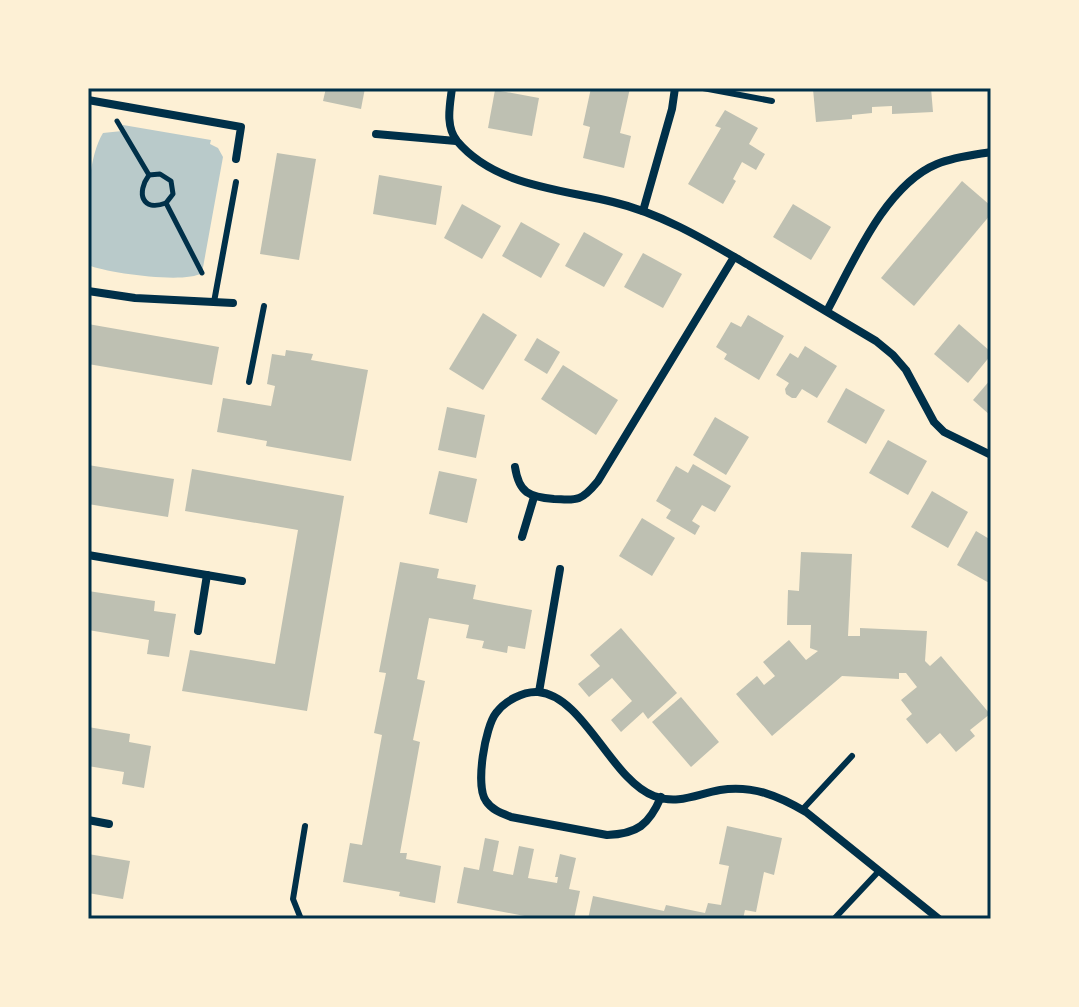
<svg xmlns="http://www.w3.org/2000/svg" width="1079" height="1007" font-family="Raleway,sans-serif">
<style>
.green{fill:#b9caca}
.building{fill:#bec0b2}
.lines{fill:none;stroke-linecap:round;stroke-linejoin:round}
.path{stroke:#003049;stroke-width:5}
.service{stroke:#003049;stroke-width:6}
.minor{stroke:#003049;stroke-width:8}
.neatline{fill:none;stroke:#003049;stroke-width:3}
</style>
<rect width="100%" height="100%" fill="#fdf0d5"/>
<path class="green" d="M123 125 211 140 210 144 218 148 223 157 202 273C185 284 107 273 88 265 88 229 84 164 103 133L122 131Z"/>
<g class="building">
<polygon points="326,88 365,88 361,109 323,101"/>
<polygon points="591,88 630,88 620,133 631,136 624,168 583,158 590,127 583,125"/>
<polygon points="931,88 933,112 892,114 892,106 872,107 872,113 852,115 852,119 816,122 813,89"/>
<polygon points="495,90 539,98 532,136 488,128"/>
<polygon points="725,110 758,128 749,144 765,154 756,170 742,162 733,179 736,181 723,204 688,184 721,128 715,126"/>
<polygon points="277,153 316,159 299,260 260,254"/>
<polygon points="379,175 442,186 436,225 373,214"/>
<polygon points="962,181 991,206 991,214 914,306 881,278"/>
<polygon points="462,204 501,226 482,259 444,238"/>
<polygon points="793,204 831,227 811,260 773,237"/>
<polygon points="521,222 560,244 541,278 502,256"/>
<polygon points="584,232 623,254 604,287 565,266"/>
<polygon points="643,253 682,274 663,308 624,287"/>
<polygon points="483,313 517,335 483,390 449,369"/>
<polygon points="748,315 784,336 759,380 724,359 727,354 716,347 731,322 741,327"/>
<polygon points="88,324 219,347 212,385 88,364"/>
<polygon points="959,324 991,352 991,355 968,383 934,354"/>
<polygon points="537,338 560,352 547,374 524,360"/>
<polygon points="805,346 837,366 817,398 802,389 796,398 792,398 786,394 785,389 789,383 776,375 790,353 798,358"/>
<polygon points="286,350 313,354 311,360 368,370 351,461 266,446 267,441 217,432 223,398 271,406 275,386 267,384 272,354 285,356"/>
<polygon points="563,365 618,400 596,435 541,399"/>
<polygon points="991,379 991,416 973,400"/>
<polygon points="846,388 885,410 866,444 827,422"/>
<polygon points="447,407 485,415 476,458 438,450"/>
<polygon points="715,417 749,437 726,475 693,455"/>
<polygon points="888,440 927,461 908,495 869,473"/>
<polygon points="693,464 731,486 715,512 702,505 692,521 700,526 695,535 666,518 671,510 656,501 676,466 688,473"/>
<polygon points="88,465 174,479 168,517 88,504"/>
<polygon points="192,469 344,496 307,711 182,691 190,650 275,664 298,530 185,511"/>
<polygon points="439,471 477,479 467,523 429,514"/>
<polygon points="932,491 968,512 948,548 911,527"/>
<polygon points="642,518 675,538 652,576 619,556"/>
<polygon points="976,531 991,540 991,584 957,565"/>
<polygon points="801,552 852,554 848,636 860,636 860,628 927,631 925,661 930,666 941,656 990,714 970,730 975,736 956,752 940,733 927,744 906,719 912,714 901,700 917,687 906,673 899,673 899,679 842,676 772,736 736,694 757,676 764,685 775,676 763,662 789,640 806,660 818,651 810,648 811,625 787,625 788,590 799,591"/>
<polygon points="400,562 439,569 437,578 476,585 473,599 532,610 525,649 508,646 507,653 482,648 484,641 466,638 469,625 429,618 417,679 425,681 413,740 420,742 400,853 407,853 406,859 441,866 435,903 399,896 400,892 343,882 350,843 362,845 382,735 374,733 386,673 379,672"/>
<polygon points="88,591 155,601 154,611 176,614 169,657 147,654 149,640 88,630"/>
<polygon points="621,628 677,693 648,719 643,712 621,732 611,720 632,701 612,678 589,697 578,684 600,666 590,655"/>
<polygon points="681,697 719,742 691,767 652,722"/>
<polygon points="88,727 130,734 129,742 151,746 144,788 122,784 124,772 88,766"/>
<polygon points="727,826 782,838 774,875 764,872 756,912 745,910 743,919 588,919 593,896 664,911 666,905 705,913 708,903 721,905 729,866 719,864"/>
<polygon points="485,838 499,841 493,871 513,875 519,846 534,849 528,878 557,883 558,877 555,877 560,854 576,858 569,889 580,891 574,919 540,919 457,903 464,867 479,870"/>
<polygon points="88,854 130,861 123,899 88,893"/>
</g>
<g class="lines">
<g class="path">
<polyline points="117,121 149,175 160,174 171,181 173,194 166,203 202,273"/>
<path d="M149 175C136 193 142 212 166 203"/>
</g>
<g class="service">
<polyline points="703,88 772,101"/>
<polyline points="214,302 236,182"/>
<polyline points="249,382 264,306"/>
<polyline points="802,810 852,756"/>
<polyline points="301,919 293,899 305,826"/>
<polyline points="834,919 879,871"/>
</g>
<g class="minor">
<path d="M452 88C450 105 445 126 457 141 495 186 560 189 613 202 663 214 707 241 750 266 792 291 834 316 876 341L893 355 906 370 934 422 944 432 991 455"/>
<polyline points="88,100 241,127 236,159"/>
<polyline points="376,134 456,141"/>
<polyline points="643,211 672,109 675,88"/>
<polyline points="88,291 135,298 233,303"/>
<path d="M827 311C852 265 885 185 937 164 954 157 973 155 991 152"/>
<path d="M515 467C519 493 529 497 554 499 562 499 571 501 579 498 587 495 593 487 598 481L734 257"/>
<polyline points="522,537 534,497"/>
<polyline points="88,555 242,581"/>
<polyline points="198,631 207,575"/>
<polyline points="539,692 560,569"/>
<path d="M661 797C649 825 637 834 607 835L511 817C501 813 492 810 486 801 475 786 485 727 496 713 505 701 523 691 538 692 583 695 612 781 654 796 678 805 697 794 720 790 753 785 779 796 806 812L939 919"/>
<polyline points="88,820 109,824"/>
</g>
</g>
<rect width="1079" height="1007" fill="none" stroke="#fdf0d5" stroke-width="180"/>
<rect x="90" y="90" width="899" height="827" class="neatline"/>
</svg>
